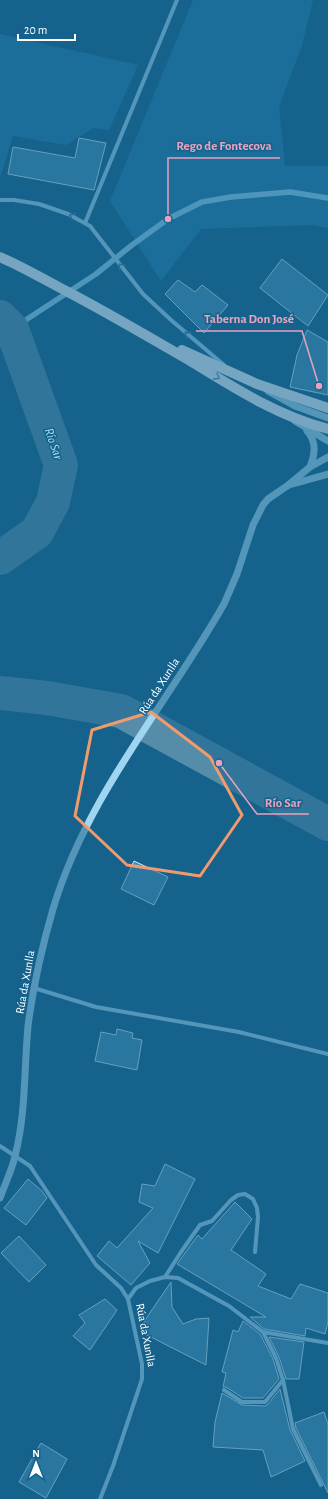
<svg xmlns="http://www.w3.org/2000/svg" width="328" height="1499" font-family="'Alegreya Sans',sans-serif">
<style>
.green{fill:#247daa}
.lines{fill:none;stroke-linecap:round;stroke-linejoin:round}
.stream{stroke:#91d3f3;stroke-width:5.5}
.river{stroke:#558caa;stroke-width:34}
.building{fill:#428fb8;stroke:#c6e9fb}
.minor{stroke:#9fd5f0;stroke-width:4}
.tertiary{stroke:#9fd5f0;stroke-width:7}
.primary{stroke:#e8f6ff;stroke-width:10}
.oneway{stroke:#3880a6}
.oneway2{stroke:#699ebb}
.marked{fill:none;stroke:#f19b6d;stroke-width:3;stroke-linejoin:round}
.labels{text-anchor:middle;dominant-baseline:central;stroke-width:3;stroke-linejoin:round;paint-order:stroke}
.street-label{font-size:12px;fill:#fff;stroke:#15638d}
.water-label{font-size:13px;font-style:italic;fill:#abdef7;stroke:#15638d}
.leader{fill:none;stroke:#e7a3bd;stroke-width:1.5}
.callout-dot{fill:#e7a3bd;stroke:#15638d;stroke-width:1.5}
.callout-label{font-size:13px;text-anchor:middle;font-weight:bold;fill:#e7a3bd;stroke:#15638d;stroke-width:3;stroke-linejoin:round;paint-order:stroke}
</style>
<rect width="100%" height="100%" fill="#15638d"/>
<g class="green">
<polygon points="193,0 313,0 302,45 279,107 285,166 328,166 328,228 313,225 201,229 161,281 110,201"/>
<polygon points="0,34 138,65 109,130 93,128 66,145 13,136 0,178"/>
</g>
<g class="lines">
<polyline class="stream" points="12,329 96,274 132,245 168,219 202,202 231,197 290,192 328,198"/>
<g class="river">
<polyline points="0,317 12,329 61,465 53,502 37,532 0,558"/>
<polyline points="0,693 47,698 121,711 328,824"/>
</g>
</g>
<g class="building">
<polygon points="79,138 106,143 94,190 8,174 13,147 75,158"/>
<polygon points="282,259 328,295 308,326 260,288"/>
<polygon points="178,280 195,292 202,285 228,305 204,333 165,294"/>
<polygon points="307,330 328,342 328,395 290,387 297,355"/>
<polygon points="134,861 168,877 154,905 121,889"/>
<polygon points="117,1029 133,1033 132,1038 142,1040 137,1070 95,1061 101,1032 116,1035"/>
<polygon points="165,1164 195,1179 158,1253 138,1241 150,1263 131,1285 97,1256 109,1241 117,1248 153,1208 139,1202 142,1184 155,1186"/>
<polygon points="28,1179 42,1191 47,1198 26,1225 4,1208"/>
<polygon points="235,1202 252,1219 231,1250 266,1274 258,1286 291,1299 300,1284 328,1293 328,1322 325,1334 306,1328 305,1336 264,1329 250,1317 266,1317 177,1264 198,1235 202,1239"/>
<polygon points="19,1236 46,1265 29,1282 1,1253"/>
<polygon points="171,1282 172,1307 183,1324 196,1319 209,1318 206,1365 143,1333 145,1320"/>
<polygon points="105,1299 117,1310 90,1350 73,1336 85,1323 79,1315"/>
<polygon points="243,1321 260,1334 273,1359 279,1379 263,1398 243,1398 226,1387 223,1387 226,1373 222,1372 233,1330 238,1332"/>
<polygon points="269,1337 304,1342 299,1379 286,1379 279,1357"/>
<polygon points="280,1389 290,1430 305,1461 271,1477 263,1450 213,1447 215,1422 222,1393 242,1405 265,1406 268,1404"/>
<polygon points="324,1412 328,1424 328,1493 296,1428 295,1423"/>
<polygon points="41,1443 67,1459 46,1498 19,1482"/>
</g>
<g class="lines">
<g class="minor">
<polyline points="0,200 14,200 39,204 68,214 90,226 143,294 171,320 224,365"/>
<polyline points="85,223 177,0"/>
<polyline points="34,988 96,1007 239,1032 328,1054"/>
<polyline points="0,1146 30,1166 96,1265 121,1288 128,1299 142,1364 142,1379 113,1466 100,1499"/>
<polyline points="165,1277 181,1252 200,1225 212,1221 231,1200 238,1195 245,1194 253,1199 257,1208 258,1217 255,1252"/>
<polyline points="128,1299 136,1288 150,1281 165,1277 178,1278 229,1306 263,1332 328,1343"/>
<polyline points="283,1380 293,1429 321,1485"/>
<polyline points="224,1390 242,1402 265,1402 283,1380 276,1358 263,1332"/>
</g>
<g class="tertiary">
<polyline points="268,391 295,406 328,418"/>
<polyline points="295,421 328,441"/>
<path d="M307 431C317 442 315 454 310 467"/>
<polyline points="289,485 328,474"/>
<path d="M0 1198C5 1184 12 1170 15 1156 26 1114 24 1069 28 1026 33 987 42 947 53 909 87 795 166 706 224 604L237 574 253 525 263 505 268 499 287 486 310 467 328 457"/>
</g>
<g class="primary">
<path d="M0 257C23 267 45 280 68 292 108 313 147 336 187 359 231 386 277 416 328 429"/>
<polyline points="182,350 257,384 328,408"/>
</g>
</g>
<defs><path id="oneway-chevron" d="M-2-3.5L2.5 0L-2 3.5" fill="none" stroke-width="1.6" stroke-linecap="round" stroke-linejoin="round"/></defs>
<g class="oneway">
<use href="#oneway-chevron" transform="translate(72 216) rotate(-156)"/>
<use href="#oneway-chevron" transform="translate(121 266) rotate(-127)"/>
<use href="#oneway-chevron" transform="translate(187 334) rotate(-140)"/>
</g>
<use class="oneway2" href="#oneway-chevron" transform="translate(217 377) rotate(29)"/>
<path d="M0 0H328V1499H0ZM151 712 210 757 242 815 200 876 127 865 75 816 92 730Z" fill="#15638d" fill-opacity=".55" fill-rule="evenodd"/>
<path class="marked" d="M151 712 210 757 242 815 200 876 127 865 75 816 92 730Z"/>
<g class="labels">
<g class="street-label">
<text transform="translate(159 686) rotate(-57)">Rúa da Xunlla</text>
<text transform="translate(25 982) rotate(-80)">Rúa da Xunlla</text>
<text transform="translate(146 1335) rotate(79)">Rúa da Xunlla</text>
</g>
<g class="water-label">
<text transform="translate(53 444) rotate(71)">Río Sar</text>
</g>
</g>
<path class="leader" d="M168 219L168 158H280M319 386L302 331H196M219 763L257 814H309"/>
<g class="callout-dot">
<circle cx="168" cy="219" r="4"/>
<circle cx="319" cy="386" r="4"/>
<circle cx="219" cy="763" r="4"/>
</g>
<g class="callout-label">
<text x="224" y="150">Rego de Fontecova</text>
<text x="249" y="323">Taberna Don José</text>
<text x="283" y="807">Río Sar</text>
</g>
<g transform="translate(36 1463)" stroke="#15638d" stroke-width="3" paint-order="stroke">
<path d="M0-3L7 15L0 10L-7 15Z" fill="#ffffff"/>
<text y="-6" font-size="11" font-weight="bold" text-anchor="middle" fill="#ffffff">N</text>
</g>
<path d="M18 34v6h57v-6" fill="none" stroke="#ffffff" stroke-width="2"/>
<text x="24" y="34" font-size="12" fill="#ffffff" stroke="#15638d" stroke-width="3" paint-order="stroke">20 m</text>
</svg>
